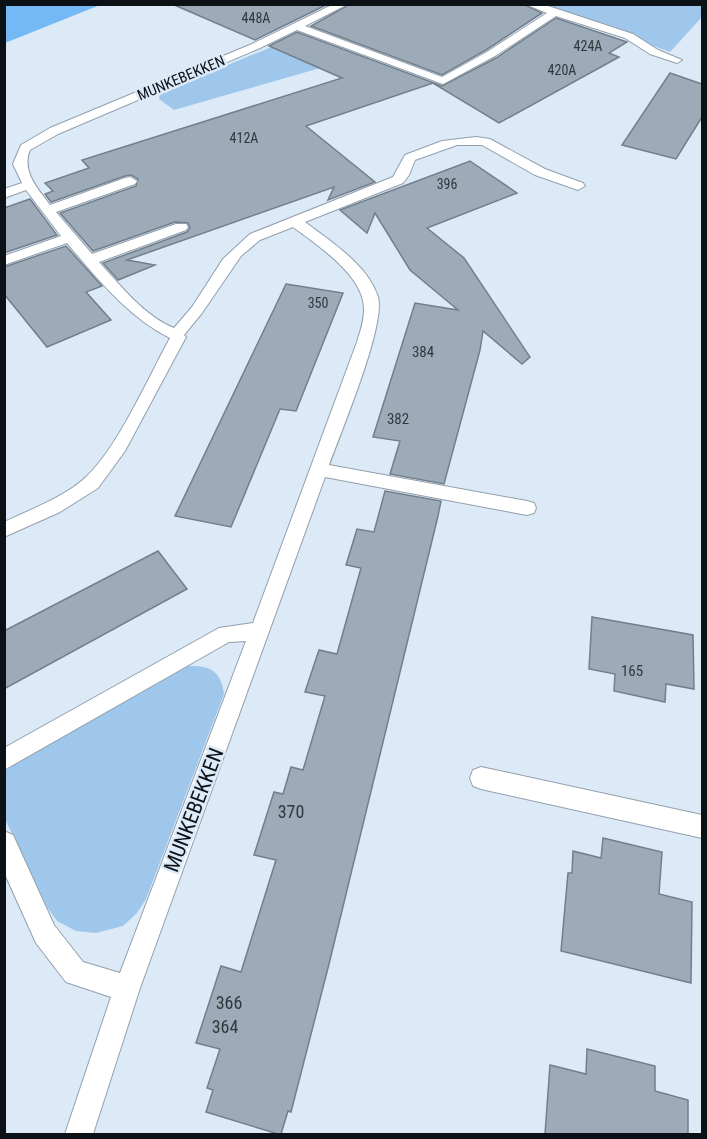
<svg xmlns="http://www.w3.org/2000/svg" width="707" height="1139" font-family="'Roboto Condensed',sans-serif">
<style>
.green{fill:#9fc7ec}
.forest{fill:#74b8f5}
.building{fill:#9dabb8;stroke:#727f8b;stroke-width:1.5}
.lines{fill:none;stroke-linecap:round;stroke-linejoin:round}
.lane-casing{stroke:#929fac;stroke-width:2}
.lane{fill:#fff;fill-rule:evenodd}
.labels{text-anchor:middle;dominant-baseline:central;stroke-width:5;stroke-linejoin:round;paint-order:stroke}
.far-number-label{font-size:14px;fill:#30383e}
.far-street-label{font-size:15px;fill:#0c1116;stroke:#dceaf8}
.number-label{font-size:15px;fill:#30383e}
.near-number-label{font-size:18px;fill:#30383e}
.near-street-label{font-size:21px;fill:#0c1116;stroke:#dceaf8}
</style>
<rect width="100%" height="100%" fill="#dceaf8"/>
<g class="green">
<polygon points="539,5 702,5 702,17 670,52"/>
<polygon points="281,43 331,65 174,110 159,99 160,93"/>
<path d="M187 666C209 665 221 670 224 694L146 899 137 913 123 926 96 933 76 931 57 921 47 907 5 819V772L8 767Z"/>
</g>
<polygon class="forest" points="5,4 100,4 100,5 5,43"/>
<g class="building">
<polygon points="172,4 328,4 255,40"/>
<polygon points="350,4 523,4 542,13 486,50 442,75 311,26"/>
<polygon points="556,18 627,42 609,53 619,57 499,123 433,83 306,126 375,182 328,200 334,187 127,260 155,265 118,280 103,263 187,232 190,228 188,223 175,222 93,251 60,213 136,186 138,179 131,175 125,176 51,202 45,194 53,191 45,183 89,168 82,160 342,78 269,46 297,32 442,86 496,58"/>
<polygon points="670,73 702,84 702,117 676,159 622,145"/>
<polygon points="470,161 517,193 427,228 464,258 530,357 522,364 483,331 480,350 444,484 390,474 400,441 373,437 415,303 458,310 410,270 375,213 367,233 340,210"/>
<polygon points="30,199 57,235 4,253 4,208"/>
<polygon points="66,246 102,286 86,292 111,320 47,347 4,294 4,267"/>
<polygon points="286,284 343,293 296,411 280,409 231,527 175,516"/>
<polygon points="385,491 441,501 438,516 329,964 291,1112 288,1111 281,1134 278,1134 206,1112 213,1090 207,1088 220,1049 196,1043 221,966 241,972 276,860 254,855 274,792 283,794 291,767 303,770 325,696 305,692 319,650 337,654 361,568 346,565 357,529 374,532"/>
<polygon points="158,551 187,589 4,689 4,631"/>
<polygon points="592,617 693,635 694,689 666,684 665,702 614,691 615,674 589,669"/>
<polygon points="603,838 662,852 659,894 692,902 691,983 561,951 568,873 572,873 573,851 601,858"/>
<polygon points="587,1049 655,1066 655,1091 688,1100 688,1134 545,1134 550,1065 586,1074"/>
</g>
<g class="lines">
<g class="lane-casing">
<g id="lane">
<path d="M334 4H348L305 26 442 77 487 52 547 13 525 4H542L633 34 658 50 682 60 677 63 650 54 625 38 556 16 495 56 443 84 297 30 260 48 58 134 30 150C21 171 38 189 50 205L125 178 130 177 137 181 135 184 56 212 92 254 176 224H186L188 227 186 230 99 262C120 285 144 316 174 328L192 307 223 259 250 234 393 177 405 155 442 141 476 137 490 139 545 169 583 183 585 186 578 190 535 175 482 145H457L415 160 409 175 403 183 305 222C330 241 368 265 378 297 386 325 341 432 329 465L527 501 534 503 536 508 534 513 527 515 325 477 140 988 93 1134H65L111 997 66 982 36 943 4 872V831L13 835 54 925 83 962 120 973 246 641 229 642 4 770V748L219 628 253 623 357 342C360 332 364 321 364 310 365 276 317 245 293 227L260 240 241 256 202 313 184 335 186 337 125 451 98 488 60 512 4 537V522C28 511 68 495 86 477 118 447 148 378 170 338 128 317 97 278 67 243L4 265V256L61 236 26 190 4 198V189L22 183 13 164 21 145 50 128 252 44Z"/>
<polygon points="481,767 702,815 702,838 481,789 473,786 470,778 473,770"/>
</g>
</g>
<use href="#lane" class="lane"/>
</g>
<g class="labels">
<g class="far-number-label">
<text x="256" y="18">448A</text>
<text x="588" y="46">424A</text>
<text x="562" y="70">420A</text>
<text x="244" y="138">412A</text>
<text x="447" y="184">396</text>
<text x="318" y="303">350</text>
</g>
<g class="far-street-label">
<text transform="translate(181 78) rotate(-23)">MUNKEBEKKEN</text>
</g>
<g class="number-label">
<text x="423" y="352">384</text>
<text x="398" y="419">382</text>
<text x="632" y="671">165</text>
</g>
<g class="near-number-label">
<text x="291" y="811">370</text>
<text x="229" y="1002">366</text>
<text x="225" y="1026">364</text>
</g>
<g class="near-street-label">
<text transform="translate(194 810) rotate(-69)">MUNKEBEKKEN</text>
</g>
</g>
<rect width="707" height="1139" fill="none" stroke="#0c1116" stroke-width="12"/>
</svg>
